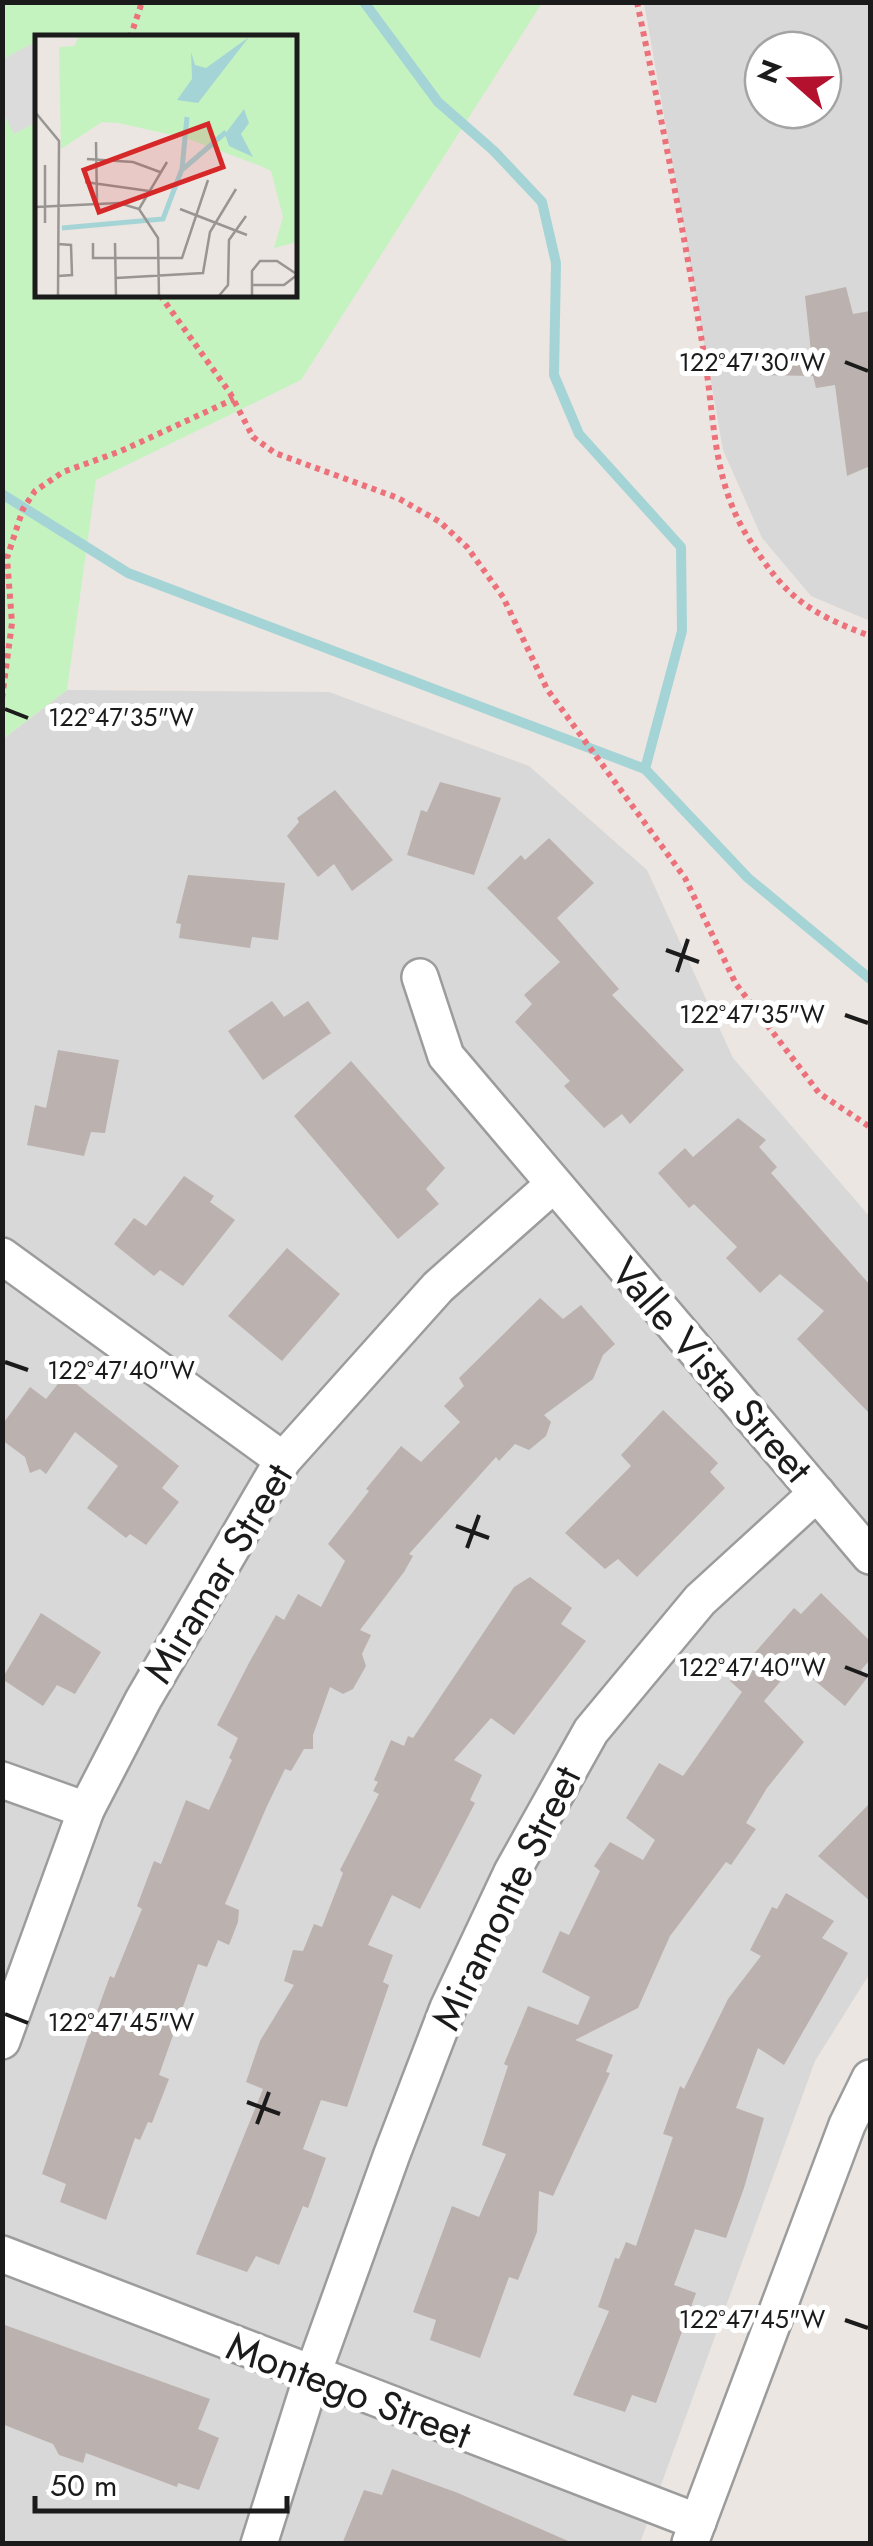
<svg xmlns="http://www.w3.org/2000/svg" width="873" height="2546" font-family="Jost,sans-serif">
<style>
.residential{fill:#d9d8d8;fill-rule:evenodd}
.park{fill:#c5f3c0;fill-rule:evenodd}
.parking{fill:#dbdbdb}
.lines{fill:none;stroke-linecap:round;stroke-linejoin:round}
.stream{stroke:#a5d4d6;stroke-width:10}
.building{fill:#bbb1ae}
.street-casing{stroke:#9c9c9c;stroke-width:40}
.path{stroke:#ec717b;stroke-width:6;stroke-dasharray:5 5;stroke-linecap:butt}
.street{stroke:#fff;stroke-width:35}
.ticks{fill:none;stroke:#1b1b1b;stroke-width:4}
.labels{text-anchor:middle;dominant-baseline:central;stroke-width:10;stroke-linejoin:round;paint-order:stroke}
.street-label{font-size:40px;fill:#1b1b1b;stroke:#fff}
.inset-river{fill:none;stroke:#a5d4d6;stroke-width:5}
.inset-road{fill:none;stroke:#989592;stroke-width:2.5}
.view{fill:#d62828;fill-opacity:0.15;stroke:#d62828;stroke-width:5}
.inset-edge{fill:none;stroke:#1b1b1b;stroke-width:5}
.ticks-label{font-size:25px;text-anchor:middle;fill:#1b1b1b;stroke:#fff;stroke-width:10;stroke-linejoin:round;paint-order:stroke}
</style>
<rect width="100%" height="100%" fill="#ebe6e1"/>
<g class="residential">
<path d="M644 3H870V621L811 596 762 538 723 450ZM763 50H823V110H763Z"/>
<polygon points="67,690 329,692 529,766 647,870 733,1058 870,1217 870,1973 815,2061 640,2543 3,2544 3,739"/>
</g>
<path class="park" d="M3 3H542L301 380 96 480 67 690 3 739ZM38 38H295V295H38Z"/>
<polygon class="parking" points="37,41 37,122 14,134 3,112 3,59"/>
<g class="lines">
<g class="stream">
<polyline points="364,2 438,102 494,151 542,202 556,263 554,375 579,434 681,547 682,631 645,769"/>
<polyline points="2,494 128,573 645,769 748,878 870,979"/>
</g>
</g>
<g class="building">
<polygon points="846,287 853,314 870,311 870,466 847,476 835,385 816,388 813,376 760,375 759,359 811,352 805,296"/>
<polygon points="440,782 501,798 474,875 407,855 421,810 427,812"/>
<polygon points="335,790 393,860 352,891 334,864 318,877 287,836 299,822 297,818"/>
<polygon points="549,838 594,883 557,918 619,989 612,995 684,1070 630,1124 622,1114 604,1128 564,1086 570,1081 515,1022 532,1004 524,995 560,962 487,888 521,855 525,860"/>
<polygon points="188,875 285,883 278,940 252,937 250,948 179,938 181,924 176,923"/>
<polygon points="272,1001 284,1017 308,1001 331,1033 263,1080 228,1031"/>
<polygon points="58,1050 119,1060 105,1133 91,1132 84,1156 27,1145 35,1105 46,1108"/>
<polygon points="351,1061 445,1168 426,1189 439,1204 398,1239 294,1116"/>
<polygon points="738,1118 766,1140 759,1147 777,1167 771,1173 870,1285 870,1414 797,1339 824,1311 780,1274 760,1293 726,1258 737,1247 694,1204 689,1208 658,1173 685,1148 693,1157"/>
<polygon points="184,1176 214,1196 210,1202 235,1220 183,1286 160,1270 154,1276 114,1244 134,1218 146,1226"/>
<polygon points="287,1248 340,1294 282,1361 228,1316"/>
<polygon points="540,1298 563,1319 581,1305 615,1344 603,1355 593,1379 544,1415 551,1422 546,1436 529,1450 515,1444 499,1461 496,1457 409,1554 413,1556 404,1572 360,1630 371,1635 362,1654 366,1666 353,1689 343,1694 330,1687 313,1735 313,1749 304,1749 291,1771 285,1769 267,1806 225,1904 239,1910 238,1922 229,1945 218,1940 207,1967 198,1964 159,2075 169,2079 152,2123 148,2122 140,2140 135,2138 106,2220 60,2202 66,2184 42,2174 91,2028 110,1976 114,1978 142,1909 137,1906 154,1861 161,1864 186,1800 209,1810 232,1760 229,1758 238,1738 217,1725 250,1661 276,1615 284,1620 298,1594 321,1607 345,1561 328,1544 369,1491 366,1489 401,1446 421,1462 460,1422 444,1406 464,1386 459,1378"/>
<polygon points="65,1375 179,1466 162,1488 179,1502 146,1545 130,1534 126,1538 87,1508 118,1466 75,1432 46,1474 40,1469 30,1473 25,1457 2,1440 2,1425 30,1387 46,1399"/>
<polygon points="663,1410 718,1463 710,1472 725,1488 637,1577 618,1559 605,1569 565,1533 631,1466 621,1455"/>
<polygon points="530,1577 572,1608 561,1624 586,1641 514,1735 491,1718 454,1760 482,1775 470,1800 475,1803 420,1909 392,1895 368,1945 393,1955 383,1982 389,1985 347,2107 321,2100 303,2149 326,2158 308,2208 303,2206 279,2265 256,2256 247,2272 196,2254 263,2089 246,2082 260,2041 294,1985 284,1981 293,1950 303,1951 314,1924 322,1927 343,1873 340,1870 379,1794 373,1791 378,1782 374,1780 391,1740 404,1746 408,1736 413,1738 514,1587"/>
<polygon points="821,1593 870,1641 870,1660 861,1670 867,1678 845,1706 795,1664 764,1701 804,1742 767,1788 746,1823 756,1829 731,1865 726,1862 670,1936 638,2008 575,2040 613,2055 606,2072 610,2073 553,2196 539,2191 537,2232 518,2280 509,2277 480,2358 430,2340 436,2320 413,2312 452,2206 479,2217 506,2154 482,2145 508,2066 504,2064 528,2006 578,2025 590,1997 542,1972 560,1931 569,1935 600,1871 594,1866 610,1842 643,1860 655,1840 626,1818 659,1763 683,1776 742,1692 730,1681 794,1608 801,1614"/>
<polygon points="41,1613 101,1652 75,1694 57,1685 43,1706 2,1679"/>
<polygon points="870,1803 870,1901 818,1856"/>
<polygon points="786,1893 834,1921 822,1938 848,1953 784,2065 758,2048 736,2108 764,2118 744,2188 726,2238 695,2229 674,2285 696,2293 656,2403 632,2395 625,2412 573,2395 609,2311 598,2307 615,2258 619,2259 626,2242 636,2246 673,2137 663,2134 680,2086 684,2089 728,1999 761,1956 750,1950 772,1907 777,1909"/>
<polygon points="2,2324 210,2399 198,2429 219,2438 199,2490 178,2483 177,2487 86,2453 83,2463 59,2455 53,2444 2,2424"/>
<polygon points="392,2469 458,2493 575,2544 342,2544 364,2490 382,2495"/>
</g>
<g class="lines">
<g class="street-casing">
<g id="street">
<polyline points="420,977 446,1056 870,1556"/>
<polyline points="2,1256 283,1460"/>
<polyline points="2,1780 86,1810"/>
<polyline points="2,2041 86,1810 143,1700 283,1460 438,1287 553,1185"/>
<polyline points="2,2254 698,2522"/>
<polyline points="690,2543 847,2125 870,2078"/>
<polyline points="259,2544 312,2376 392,2154 448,2008 512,1872 591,1731 700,1600 817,1493"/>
</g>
</g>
<g class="path">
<path d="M637 2C661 117 684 232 703 348 715 414 711 480 749 539 786 598 807 612 870 636"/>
<polyline points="130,38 142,2"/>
<polyline points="160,295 230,393 253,437 275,453 398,498 440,522 467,547 503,597 547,689 685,878 736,984 819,1093 870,1127"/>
<polyline points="2,698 12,623 7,558 23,509 35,491 63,472 121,451 234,399"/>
</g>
<use href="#street" class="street"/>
</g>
<path class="ticks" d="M845 362 868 371M5 709 28 718M666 950 699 962M677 972 688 939M845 1015 868 1023M5 1362 28 1370M456 1526 489 1538M467 1548 479 1515M845 1667 868 1676M5 2014 28 2023M247 2102 280 2114M257 2124 269 2092M845 2320 868 2328"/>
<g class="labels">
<g class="street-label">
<text transform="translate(712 1370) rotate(49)">Valle Vista Street</text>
<text transform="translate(218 1573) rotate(-59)">Miramar Street</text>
<text transform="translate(506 1898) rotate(-64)">Miramonte Street</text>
<text transform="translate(349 2390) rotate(21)">Montego Street</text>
</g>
</g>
<g transform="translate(35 35)">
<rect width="262" height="262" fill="#ebe6e1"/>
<path d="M45 0H262V207L239 213 248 182 236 136 226 131 151 103 83 88 67 87 26 114 24 12 39 11Z" fill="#c5f3c0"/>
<path d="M214 2 163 68 142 65 157 44 156 17 160 30 171 33ZM209 74 214 88 206 99 218 122 194 111 190 99Z" fill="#a5d4d6"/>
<path class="inset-river" d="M148 134 191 97M27 193 128 184 147 134 152 82"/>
<path class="inset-road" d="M0 77 24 106 23 262M61 107 62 168M52 124 98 127 125 137M50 147 114 156M0 172 84 168 104 174 123 203 124 262M104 174 132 127M145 174 212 200M10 188V130M58 208V223H147L173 145M80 208 81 262M23 209 36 210 37 240 23 241M81 243 168 238 175 197 201 154M217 250H249L262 240M183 262 193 250 194 205 211 181M217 262V236L225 226H242L263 240"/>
<path class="view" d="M173 89 188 132 64 177 49 135Z"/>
<rect width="262" height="262" class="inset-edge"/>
</g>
<g class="ticks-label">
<text x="752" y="371">122°47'30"W</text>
<text x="121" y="726">122°47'35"W</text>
<text x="752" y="1023">122°47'35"W</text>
<text x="121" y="1379">122°47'40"W</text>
<text x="752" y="1676">122°47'40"W</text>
<text x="121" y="2031">122°47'45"W</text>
<text x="752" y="2328">122°47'45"W</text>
</g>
<rect width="873" height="2546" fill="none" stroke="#1b1b1b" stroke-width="10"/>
<g transform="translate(793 80) rotate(290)"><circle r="48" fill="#ffffff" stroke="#a4a4a4" stroke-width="2.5"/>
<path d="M0-8L18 38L0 25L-18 38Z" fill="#b4112f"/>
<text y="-15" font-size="28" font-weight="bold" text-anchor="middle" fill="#1b1b1b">N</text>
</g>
<path d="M35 2496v15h252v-15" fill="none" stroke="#1b1b1b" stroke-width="5"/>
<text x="50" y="2496" font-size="30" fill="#1b1b1b" stroke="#ffffff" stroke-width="8" paint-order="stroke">50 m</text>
</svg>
